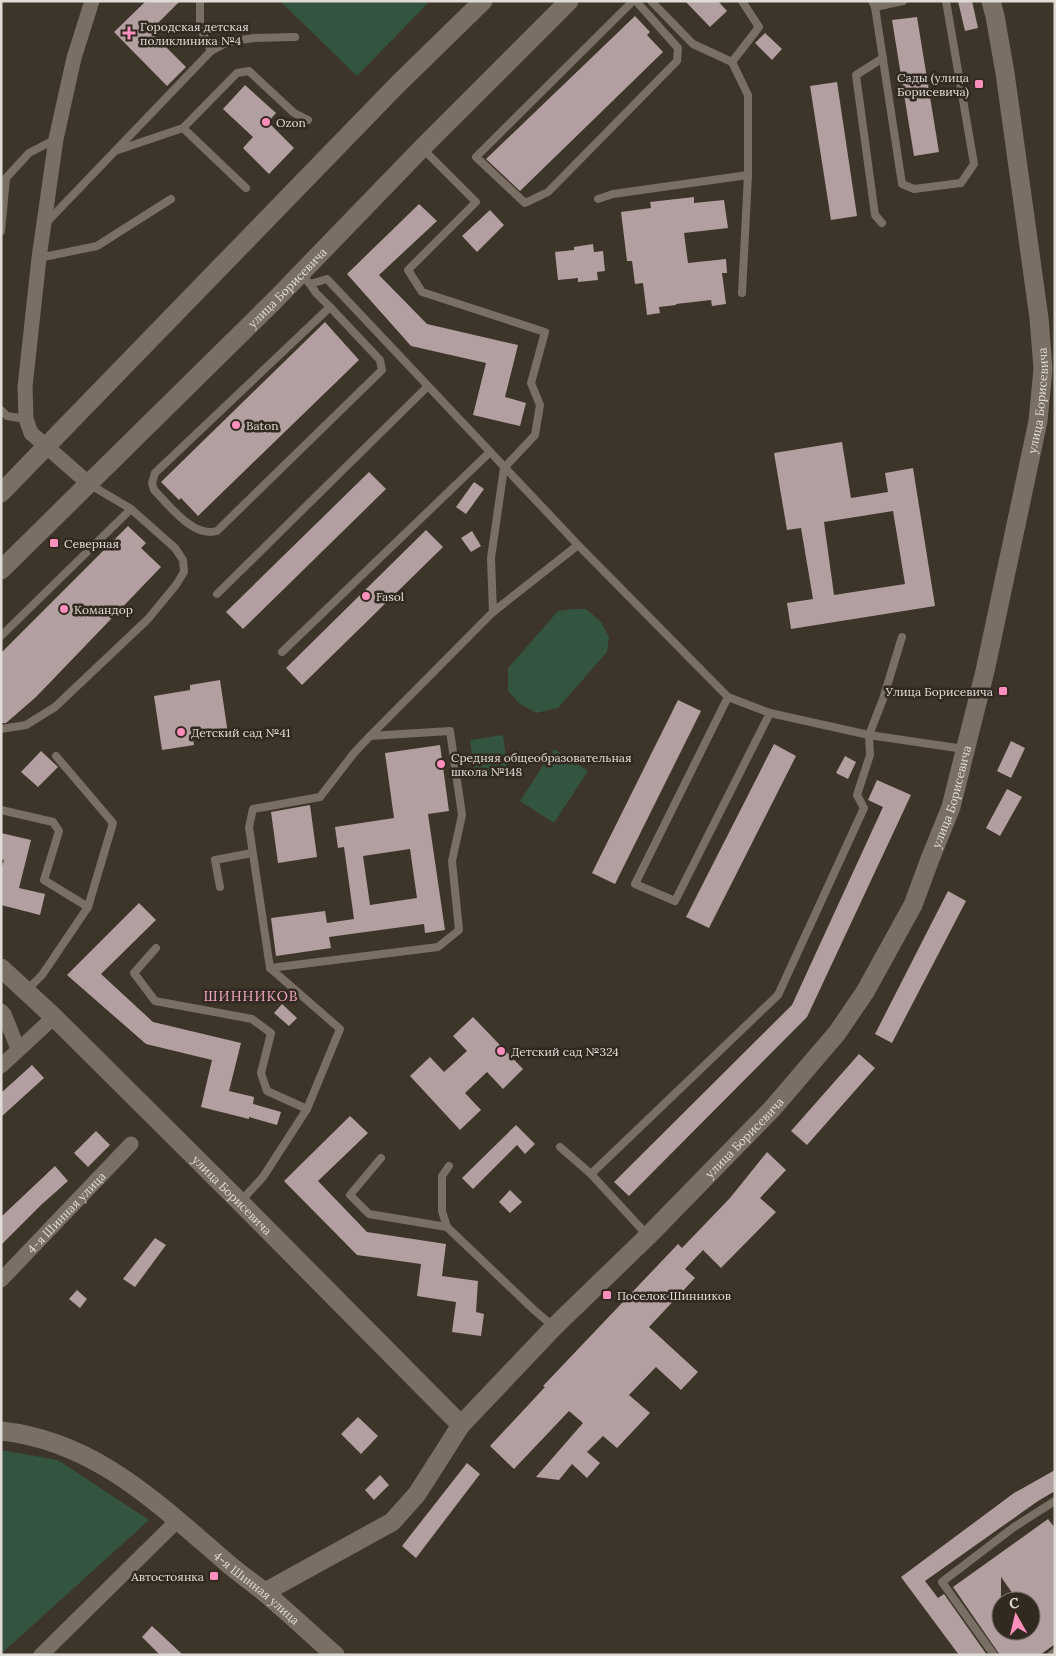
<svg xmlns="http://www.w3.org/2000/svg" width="1056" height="1656" font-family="Lora,serif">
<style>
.green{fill:#33543f}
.building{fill:#b2a0a0;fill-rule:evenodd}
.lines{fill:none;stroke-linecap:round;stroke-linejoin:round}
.service{stroke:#796f64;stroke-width:8}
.minor{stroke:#796f64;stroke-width:15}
.tertiary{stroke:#796f64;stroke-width:19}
.poi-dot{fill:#fe8ebc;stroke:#322a21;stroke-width:2}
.labels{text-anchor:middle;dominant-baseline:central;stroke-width:5;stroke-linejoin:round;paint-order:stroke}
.poi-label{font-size:12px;fill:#e1dbd5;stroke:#322a21;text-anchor:start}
.street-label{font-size:12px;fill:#e1dbd5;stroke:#322a21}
.neighbourhood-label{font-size:14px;letter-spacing:1px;fill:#f8a9c7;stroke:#322a21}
</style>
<rect width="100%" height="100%" fill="#3d342a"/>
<g class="green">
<polygon points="280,1 430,1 357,76"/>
<polygon points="573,609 586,609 601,622 609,637 607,652 558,708 536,713 520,704 508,691 508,668 558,611"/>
<polygon points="503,735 508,772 475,776 470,740"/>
<polygon points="554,749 588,771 554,823 520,801"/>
<polygon points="1,1450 58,1460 149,1520 1,1654"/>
</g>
<g class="building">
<polygon points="146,1 180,1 150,31 186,67 167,86 114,32"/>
<polygon points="685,1 718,1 727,11 710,27"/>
<polygon points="958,1 972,1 978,28 965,31"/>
<polygon points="635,16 650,32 647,35 663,52 520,191 486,159"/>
<polygon points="917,17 939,152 914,156 892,20"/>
<polygon points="765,33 782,49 772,60 755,43"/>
<polygon points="837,82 857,216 831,220 810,86"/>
<polygon points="245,85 276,113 268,122 294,148 269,174 243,148 253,137 223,109"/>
<polygon points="694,197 694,203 724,200 728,228 684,233 688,263 726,259 727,273 722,273 726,304 712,306 711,300 676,304 676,305 659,307 660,313 647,315 643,283 635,284 632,261 627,261 621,212 651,208 650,202"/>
<polygon points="419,204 437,221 379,275 427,324 518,345 505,397 526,403 520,426 473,415 486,363 411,346 347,274"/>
<polygon points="490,210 504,225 477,252 462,236"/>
<polygon points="593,244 594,252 603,251 605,271 597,272 598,280 578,282 578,278 558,280 555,252 574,250 574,247"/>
<polygon points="325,322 359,360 198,516 181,498 179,500 161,482"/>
<path d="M842 442 851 498 888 492 885 473 913 468 935 606 791 629 787 603 813 599 801 528 787 530 774 453ZM893 511 905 584 834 595 824 522Z"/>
<polygon points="369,472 386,489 243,629 226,612"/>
<polygon points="474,482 484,489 466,514 456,507"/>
<polygon points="128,526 146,543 141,548 161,567 36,697 6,723 1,723 1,653"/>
<polygon points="426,530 443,547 302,685 286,668"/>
<polygon points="472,531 481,546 471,552 461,538"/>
<polygon points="220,680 228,734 193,739 194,745 162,750 154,696 190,690 190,685"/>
<polygon points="678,700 701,711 615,884 592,873"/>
<polygon points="1011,741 1025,748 1011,778 997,771"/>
<polygon points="774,744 796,756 709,928 686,917"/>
<path d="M440 745 449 811 428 814 445 930 425 933 424 924 329 937 331 948 276 956 271 918 325 911 327 923 354 919 344 847 338 848 335 827 394 818 385 753ZM410 849 417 898 370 905 363 856Z"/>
<polygon points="41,751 58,767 38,787 21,772"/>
<polygon points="845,756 856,762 848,779 836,773"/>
<polygon points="877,780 911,795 807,1017 629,1196 614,1182 792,1005 883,807 868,800"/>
<polygon points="1007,789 1022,797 1000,836 986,828"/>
<polygon points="310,805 317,857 278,863 271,812"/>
<polygon points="1,833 31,840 19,888 45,894 40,915 1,905 1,870 4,860 1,859"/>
<polygon points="948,891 966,901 892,1043 875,1034"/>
<polygon points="139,903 156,920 101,974 153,1022 241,1043 229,1091 254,1097 253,1104 281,1112 277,1125 249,1117 249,1119 201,1107 212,1060 146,1044 67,975"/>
<polygon points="282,1004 297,1018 289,1026 274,1013"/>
<polygon points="473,1017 523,1069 503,1089 487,1072 465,1093 481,1110 460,1130 410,1076 430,1057 444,1072 467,1051 453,1036"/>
<polygon points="859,1054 875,1068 807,1145 791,1131"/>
<polygon points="32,1065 44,1078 1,1117 1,1093"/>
<polygon points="350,1116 368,1133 318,1181 367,1232 446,1244 442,1276 478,1281 476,1312 484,1314 481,1336 452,1332 456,1302 417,1296 421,1264 357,1255 284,1181"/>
<polygon points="516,1125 535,1144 525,1154 517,1145 473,1189 462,1178"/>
<polygon points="96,1131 110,1145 88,1167 74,1153"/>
<polygon points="767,1152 786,1170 760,1198 776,1212 721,1268 703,1250 685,1269 695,1278 649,1327 698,1372 681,1390 656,1367 629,1395 650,1413 617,1448 603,1436 587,1452 600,1463 587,1478 572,1464 559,1480 536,1477 583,1423 569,1411 514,1469 490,1446 545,1387 543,1386 678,1244 682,1248 730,1198"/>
<polygon points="55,1166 68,1181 41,1205 1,1245 1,1217"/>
<polygon points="510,1190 522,1202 510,1213 499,1202"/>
<polygon points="155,1238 166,1245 135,1287 123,1279"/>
<polygon points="77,1290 87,1299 80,1308 69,1299"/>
<polygon points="358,1417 378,1436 361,1454 341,1434"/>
<polygon points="467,1463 480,1474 416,1558 402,1546"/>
<polygon points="1055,1470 1055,1491 1038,1501 925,1581 938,1598 944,1594 987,1655 959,1655 901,1577 1014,1493"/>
<polygon points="380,1475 389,1485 374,1500 365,1490"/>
<path d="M1048 1519 1055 1528V1644L1040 1655H1000L953 1587ZM1001 1577 1018 1601H1031V1631H1001Z"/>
<polygon points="152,1626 183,1655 160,1655 142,1637"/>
</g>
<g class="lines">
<g class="service">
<polyline points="633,1 476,157 525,203 548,192 677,61 678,48 636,1"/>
<polyline points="651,1 693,44 732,62 748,95 748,175 742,293"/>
<polyline points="872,1 875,7 902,184 914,189 961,183 974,164 946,1"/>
<polyline points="875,7 903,1"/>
<polyline points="211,51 228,42 254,38 295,37"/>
<polyline points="732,62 759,27 742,1"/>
<polyline points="183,128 246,188"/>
<polyline points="422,148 476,202 408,270 422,292 545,332 531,383 540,405 535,435 504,468 491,558 493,612 578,545"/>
<polyline points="115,151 183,128 237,73 249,71 294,113 308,120"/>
<polyline points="598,199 613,194 748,175"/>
<polyline points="46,223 211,51 200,27 200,1"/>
<polyline points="882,223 875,215 856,75 883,58"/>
<polyline points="1,231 6,178 29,153 56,139"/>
<polyline points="39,258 97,246 171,199"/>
<polyline points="301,274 310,284 327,279 578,545 728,697 770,713 869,735 964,749"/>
<path d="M310 284 316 293 330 307 155 473 152 483 154 490C170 506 193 538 217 531L382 370 380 360 330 307"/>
<polyline points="1,410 7,416 26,419"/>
<polyline points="217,594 428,386"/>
<polyline points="1,636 131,509"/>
<polyline points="282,652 490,452"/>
<polyline points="728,697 635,884 675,901 770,713"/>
<polyline points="1,729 26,725 55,707 148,619 176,585 184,572 183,560 175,548 131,509 89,484"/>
<polyline points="56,756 113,823 88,907"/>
<polyline points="1,810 53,822 59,831 44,880 88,907 42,975 26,991"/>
<polyline points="220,887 215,860 252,853"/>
<polyline points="156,948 134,973 155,1001 252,1019 271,1033 261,1073 267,1091 307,1109 263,1177 240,1202"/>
<polyline points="270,968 438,947 459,930 452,861 462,815 450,731 370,736 493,612"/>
<polyline points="307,1109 340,1029 270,968 249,827 253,809 320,797 354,753 370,736"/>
<polyline points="560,1147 591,1174 648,1236"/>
<polyline points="381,1158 350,1195 369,1214 447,1227 534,1310 554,1327"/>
<polyline points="591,1174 778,995 864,808 857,795 870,755 869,735 883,699 902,637"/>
<polyline points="447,1227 442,1211 442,1176 449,1166"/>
<polyline points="994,1655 942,1582 1014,1527 1055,1501"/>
<polyline points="1051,1655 1055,1652"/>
</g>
<g class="minor">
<polyline points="88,483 31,433 26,419 25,387 39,258 56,139 74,58 92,1"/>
<polyline points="1,1011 4,1014 18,1049"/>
<polyline points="1,1066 54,1017"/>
<path id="s1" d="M1 1280 131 1144"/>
<polyline points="41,1655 178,1520"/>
</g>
<g class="tertiary">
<polyline points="1,493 397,85 483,1"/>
<path id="s2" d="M1 570 275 300 422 148 569 1"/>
<path id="s3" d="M1 968 54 1017 240 1202 461 1425"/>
<path id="s4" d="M1 1431C95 1441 157 1503 225 1561 237 1572 251 1581 264 1592 288 1612 311 1634 335 1655"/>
<path id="s5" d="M265 1592 392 1522 417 1494 461 1425 554 1327 648 1236 772 1109 837 1033 865 992 913 905 930 859 951 807 985 671 1038 421 1043 369 1039 318 1005 73 995 16 991 1"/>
</g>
</g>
<g class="poi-dot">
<path d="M126.5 25.5h5v5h5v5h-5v5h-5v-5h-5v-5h5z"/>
<rect x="974" y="79" width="10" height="10" rx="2.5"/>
<circle cx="266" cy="122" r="5"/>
<circle cx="236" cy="425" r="5"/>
<rect x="49" y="538" width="10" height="10" rx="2.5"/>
<circle cx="366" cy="596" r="5"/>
<circle cx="64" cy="609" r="5"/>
<rect x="998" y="686" width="10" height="10" rx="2.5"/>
<circle cx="181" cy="732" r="5"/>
<circle cx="441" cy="764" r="5"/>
<circle cx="501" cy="1051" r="5"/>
<rect x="602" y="1290" width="10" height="10" rx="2.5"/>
<rect x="209" y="1571" width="10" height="10" rx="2.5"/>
</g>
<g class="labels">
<g class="poi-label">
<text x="140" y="26">Городская детская<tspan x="140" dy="14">поликлиника №4</tspan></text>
<text x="969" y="77" text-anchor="end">Сады (улица<tspan x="969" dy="14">Борисевича)</tspan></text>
<text x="276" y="122">Ozon</text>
<text x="246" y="425">Baton</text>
<text x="64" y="543">Северная</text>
<text x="376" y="596">Fasol</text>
<text x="74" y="609">Командор</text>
<text x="993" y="691" text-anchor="end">Улица Борисевича</text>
<text x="191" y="732">Детский сад №41</text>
<text x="451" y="757">Средняя общеобразовательная<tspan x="451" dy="14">школа №148</tspan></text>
<text x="511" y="1051">Детский сад №324</text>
<text x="617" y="1295">Поселок Шинников</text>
<text x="204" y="1576" text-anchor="end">Автостоянка</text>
</g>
<g class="street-label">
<text stroke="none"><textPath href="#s2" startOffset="402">улица Борисевича</textPath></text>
<text stroke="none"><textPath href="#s5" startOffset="1478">улица Борисевича</textPath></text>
<text stroke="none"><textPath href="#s5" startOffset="1072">улица Борисевича</textPath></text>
<text stroke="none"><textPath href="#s5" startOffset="668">улица Борисевича</textPath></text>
<text stroke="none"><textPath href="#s3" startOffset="324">улица Борисевича</textPath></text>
<text stroke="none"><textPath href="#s1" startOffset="94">4-я Шинная улица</textPath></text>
<text stroke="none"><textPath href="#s4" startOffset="305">4-я Шинная улица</textPath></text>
</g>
<g class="neighbourhood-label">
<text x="251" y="996">ШИННИКОВ</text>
</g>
</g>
<rect width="1056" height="1656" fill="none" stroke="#e1dbd5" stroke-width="5"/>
<g transform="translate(1016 1616) rotate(352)"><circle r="24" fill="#322a21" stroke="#787169"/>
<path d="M0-4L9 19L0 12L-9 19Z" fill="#fe8ebc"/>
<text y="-8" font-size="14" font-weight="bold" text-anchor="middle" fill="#e1dbd5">С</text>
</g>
</svg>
